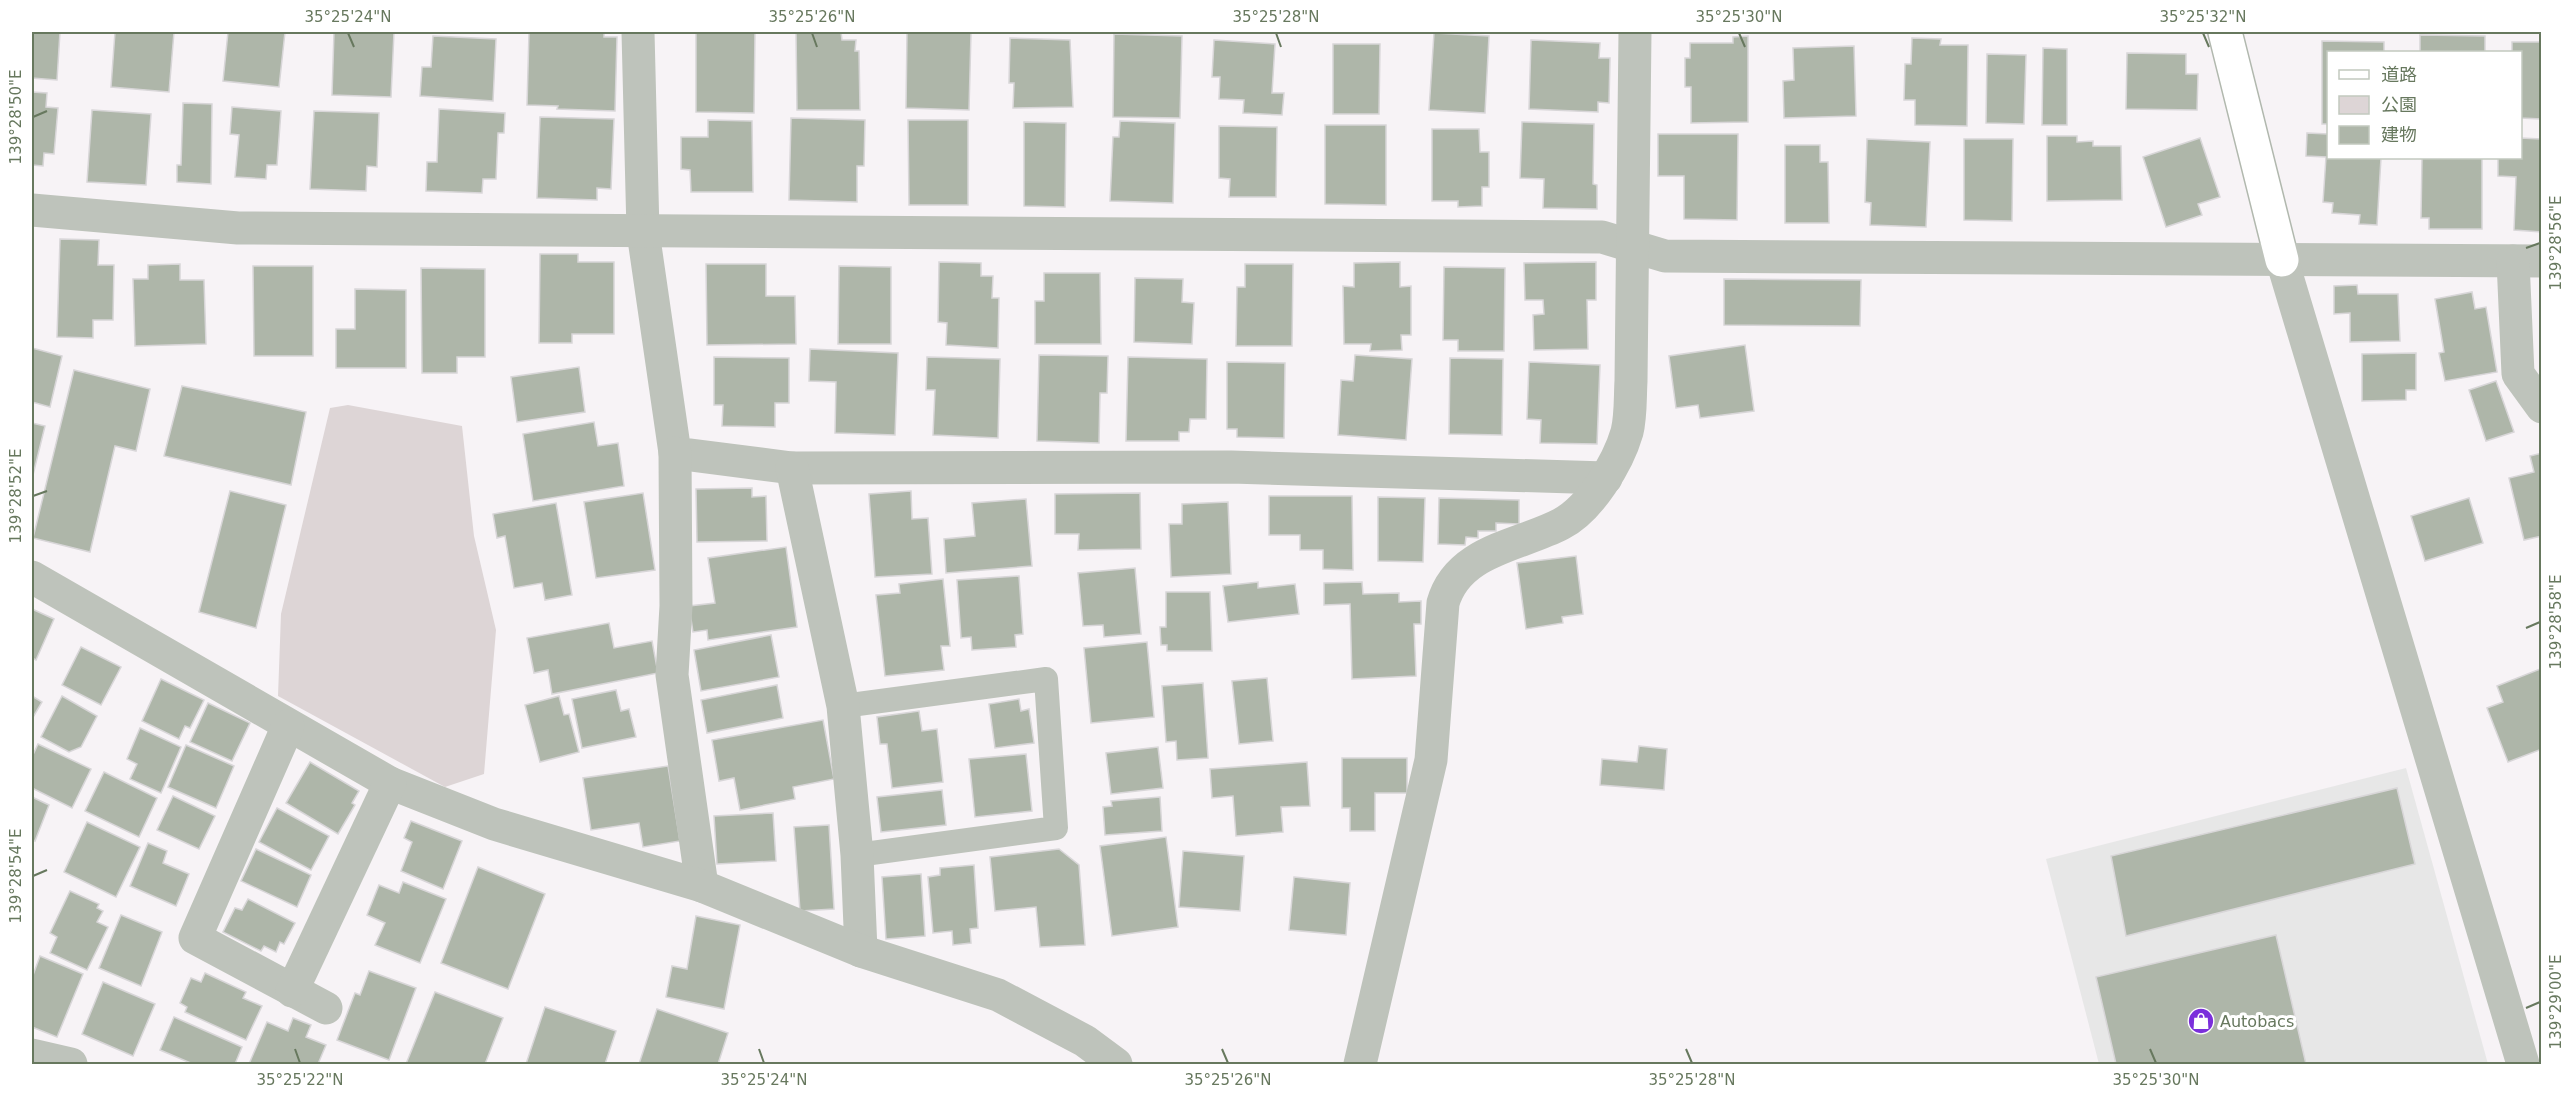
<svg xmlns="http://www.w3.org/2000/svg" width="2573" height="1096" font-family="'DejaVu Sans','Noto Sans JP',sans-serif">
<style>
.built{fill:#e7e7e7}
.green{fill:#ddd5d6}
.building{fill:#aeb6a9;stroke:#d8d6d8;stroke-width:1.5}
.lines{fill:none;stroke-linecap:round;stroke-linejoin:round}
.secondary-casing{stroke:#b1b8ae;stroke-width:36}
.lane{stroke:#bec3bb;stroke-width:24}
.street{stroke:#bec3bb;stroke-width:33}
.secondary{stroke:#fff;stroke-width:33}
.ticks{fill:none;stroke:#67785e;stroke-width:2}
.labels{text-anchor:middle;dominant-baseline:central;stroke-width:6;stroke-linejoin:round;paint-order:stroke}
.poi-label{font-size:16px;fill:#67785e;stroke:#fff;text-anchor:start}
.neatline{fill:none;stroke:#67785e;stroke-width:2}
.ticks-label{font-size:15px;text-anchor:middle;fill:#67785e}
</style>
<rect width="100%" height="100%" fill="#f7f3f6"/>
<polygon class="built" points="2406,768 2488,1064 2099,1064 2046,859"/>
<polygon class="green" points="348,405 462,426 474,536 496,630 484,774 445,787 278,696 281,614 330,408"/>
<g class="building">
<polygon points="32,32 60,32 57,80 32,78"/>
<polygon points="115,32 174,32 169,92 111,87"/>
<polygon points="228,32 285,32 279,87 223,81"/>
<polygon points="334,32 394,32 391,97 332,95"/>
<polygon points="529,32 604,32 604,37 617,37 615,111 557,109 558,106 527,105"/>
<polygon points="696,32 755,32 754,113 696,112"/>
<polygon points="796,32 841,32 842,40 856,40 855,51 859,51 860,110 797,110"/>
<polygon points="907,32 971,33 969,110 906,108"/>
<polygon points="1434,33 1489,36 1485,113 1429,110"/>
<polygon points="1114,34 1182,36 1180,118 1113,117"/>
<polygon points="2420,35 2485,36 2485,52 2420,52"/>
<polygon points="433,36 496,39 493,101 420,96 422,67 431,67"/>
<polygon points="1748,36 1748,122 1691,123 1691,87 1685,87 1685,58 1690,58 1690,43 1733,43 1733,37"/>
<polygon points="1010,38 1070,40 1073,107 1013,108 1014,83 1009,83"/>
<polygon points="1912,38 1941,39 1940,45 1968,45 1967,126 1915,125 1915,100 1904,100 1905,64 1911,64"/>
<polygon points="1214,40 1275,44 1272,93 1284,93 1282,115 1243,113 1244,100 1219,99 1220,77 1212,77"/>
<polygon points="1531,40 1600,43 1599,58 1610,58 1609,103 1598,102 1598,112 1529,109"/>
<polygon points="2322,41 2384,42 2384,52 2328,52 2328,124 2322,124"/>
<polygon points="2512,42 2542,42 2542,119 2520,118 2520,52 2512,52"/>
<polygon points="1333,44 1380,44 1379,114 1333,114"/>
<polygon points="1854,46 1856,116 1784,118 1783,81 1794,80 1793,48"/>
<polygon points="2043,48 2067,49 2067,125 2042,125"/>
<polygon points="2127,53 2186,54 2186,74 2198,74 2197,110 2126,109"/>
<polygon points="1987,54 2026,55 2024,124 1986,123"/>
<polygon points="32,92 47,93 46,107 58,108 54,154 44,153 43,166 32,165"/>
<polygon points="183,103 212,104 211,184 177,182 177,165 181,165"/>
<polygon points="232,107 281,111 277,165 267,165 266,179 235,177 239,135 230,134"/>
<polygon points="439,109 505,113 504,133 498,133 496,179 483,179 482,193 426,191 427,162 437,162"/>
<polygon points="92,110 151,114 146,185 87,182"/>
<polygon points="314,111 379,113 377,167 367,166 366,191 310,189"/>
<polygon points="540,117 614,119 611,189 597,188 597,200 537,198"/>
<polygon points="791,118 865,120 864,166 857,166 857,202 789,200"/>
<polygon points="708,120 752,121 753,192 691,192 690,170 681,169 681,137 708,137"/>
<polygon points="908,120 968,120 968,205 909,205"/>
<polygon points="1120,121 1175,123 1173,203 1110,201 1113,137 1119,137"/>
<polygon points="1024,122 1066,123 1065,207 1024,206"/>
<polygon points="1522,122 1594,124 1593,184 1597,185 1597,209 1543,208 1544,179 1520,178"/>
<polygon points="1325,125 1386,125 1386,205 1325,204"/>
<polygon points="1219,126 1277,127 1276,197 1229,197 1230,179 1219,178"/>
<polygon points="1432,129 1479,129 1480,152 1489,152 1489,187 1482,187 1482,206 1458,207 1458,201 1432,201"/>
<polygon points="2307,133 2328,134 2328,158 2381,158 2377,225 2359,224 2360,215 2332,213 2333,203 2323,202 2326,157 2306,156"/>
<polygon points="1658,134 1738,134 1737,220 1684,219 1684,176 1658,176"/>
<polygon points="2047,136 2077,136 2077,142 2093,141 2093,146 2121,146 2122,200 2047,201"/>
<polygon points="2200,138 2220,197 2198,204 2202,215 2166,227 2143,157"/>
<polygon points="2520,138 2542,139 2542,232 2514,230 2516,177 2498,176 2498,158 2520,158"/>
<polygon points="1867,139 1930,142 1926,227 1870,225 1871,203 1865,202"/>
<polygon points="1964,139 2013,139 2012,221 1964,220"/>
<polygon points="1785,145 1820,145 1820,162 1828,162 1829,223 1785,223"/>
<polygon points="2422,158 2482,158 2482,229 2429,229 2429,218 2421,218"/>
<polygon points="60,239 99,240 98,265 114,265 113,320 93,320 93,338 57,337"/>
<polygon points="540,254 578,254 578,262 614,262 614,334 572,334 572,343 539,343"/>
<polygon points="939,262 981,263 981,276 993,276 992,298 999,298 998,348 946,345 947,323 938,322"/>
<polygon points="1400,262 1400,287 1411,286 1411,335 1401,335 1402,350 1370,351 1371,344 1344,344 1343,286 1354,287 1354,263"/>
<polygon points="1596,262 1596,300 1587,300 1588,349 1534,350 1533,315 1544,314 1543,300 1525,300 1524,263"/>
<polygon points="180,264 180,280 204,280 206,344 135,346 133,279 148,279 148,265"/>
<polygon points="706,264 766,264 766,296 795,296 796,344 707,345"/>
<polygon points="1245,264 1293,264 1292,346 1236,346 1237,287 1245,287"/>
<polygon points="253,266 313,266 313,356 254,356"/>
<polygon points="839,266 891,267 891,344 838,344"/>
<polygon points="1444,267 1505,268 1504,351 1458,351 1458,340 1443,340"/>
<polygon points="421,268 485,269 485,357 457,357 457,373 422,373"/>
<polygon points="1044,273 1100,273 1101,344 1035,344 1035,301 1044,301"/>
<polygon points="1135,278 1183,279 1182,302 1194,303 1192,344 1134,342"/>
<polygon points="1724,279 1861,280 1860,326 1724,325"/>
<polygon points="2357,285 2358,294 2398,294 2400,341 2350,342 2350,313 2334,314 2334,286"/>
<polygon points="355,289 406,290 406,368 336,368 336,329 355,329"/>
<polygon points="2472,292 2475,309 2486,307 2497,372 2445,381 2439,353 2444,352 2435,299"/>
<polygon points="1745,345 1754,411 1700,418 1698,405 1676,408 1669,356"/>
<polygon points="32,348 62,356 50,407 32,402"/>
<polygon points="810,349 898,353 895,435 835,433 836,382 809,381"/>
<polygon points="2416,353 2416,390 2406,390 2406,400 2362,401 2362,354"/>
<polygon points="1039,355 1108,356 1107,393 1100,393 1099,443 1037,441"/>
<polygon points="1355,355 1412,359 1406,440 1338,435 1341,380 1353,381"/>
<polygon points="714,357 789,358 789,403 775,403 775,427 722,426 723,405 714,405"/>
<polygon points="927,357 1000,359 998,438 933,435 935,390 926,390"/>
<polygon points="1128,357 1207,359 1206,419 1190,419 1189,432 1179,432 1179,441 1126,441"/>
<polygon points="1450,358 1503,359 1502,435 1449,434"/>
<polygon points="1227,362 1285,363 1284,438 1237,437 1237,429 1227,429"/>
<polygon points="1529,362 1600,365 1597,444 1540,443 1541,420 1527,419"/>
<polygon points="579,367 585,412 517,422 511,377"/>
<polygon points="74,370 150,389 136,451 115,446 90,552 33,538"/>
<polygon points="2496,381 2514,432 2486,441 2469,390"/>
<polygon points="182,386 306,412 291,485 164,456"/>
<polygon points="594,422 598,446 618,443 624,486 533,501 523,434"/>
<polygon points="32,423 45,426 33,475 32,475"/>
<polygon points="2542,453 2542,536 2524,540 2509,478 2534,472 2530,456"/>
<polygon points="752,488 752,497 766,496 767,541 697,542 696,489"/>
<polygon points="230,491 286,505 256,628 199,612"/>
<polygon points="911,491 912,519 928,518 932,574 875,577 869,494"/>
<polygon points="643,493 655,570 596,578 584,502"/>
<polygon points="1140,493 1141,549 1078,550 1079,534 1055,534 1055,494"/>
<polygon points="1269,496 1352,496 1353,570 1323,569 1323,550 1300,550 1300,535 1269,535"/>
<polygon points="1378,497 1425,498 1423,562 1378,561"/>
<polygon points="1439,498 1519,500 1519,524 1496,523 1496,531 1478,531 1478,538 1466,537 1465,545 1438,544"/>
<polygon points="2469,498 2483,543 2425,561 2411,516"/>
<polygon points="1026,499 1032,566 946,573 944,539 975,536 972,503"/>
<polygon points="1228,502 1231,574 1171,577 1169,524 1182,524 1182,504"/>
<polygon points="556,503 572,595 545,600 542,583 514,588 505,536 497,538 493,514"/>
<polygon points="786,547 797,627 708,640 707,630 693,632 689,606 715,603 708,558"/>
<polygon points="1576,556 1583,614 1562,617 1563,623 1526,629 1517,563"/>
<polygon points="1135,568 1141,634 1104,637 1103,625 1083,626 1078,573"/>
<polygon points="1019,576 1023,634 1015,635 1016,647 972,650 971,637 961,638 957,580"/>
<polygon points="943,579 950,646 941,646 944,670 885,676 876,595 900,593 899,584"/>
<polygon points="1258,582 1258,588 1295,584 1299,614 1228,622 1223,586"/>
<polygon points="1362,582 1363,594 1399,593 1399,602 1421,601 1421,624 1414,624 1416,676 1352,679 1350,604 1324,605 1324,583"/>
<polygon points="1166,592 1210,592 1212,651 1167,651 1167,645 1161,645 1160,627 1166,627"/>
<polygon points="32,609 54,619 36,660 32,658"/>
<polygon points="609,623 614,648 652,641 658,673 552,694 548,670 534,673 527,638"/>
<polygon points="771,635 779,677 701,691 694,650"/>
<polygon points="1147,642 1154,717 1091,723 1084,648"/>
<polygon points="81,647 121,667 101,705 62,685"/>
<polygon points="2540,669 2542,749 2508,762 2487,708 2503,702 2497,686"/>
<polygon points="1267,678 1273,741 1239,744 1232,681"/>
<polygon points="161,679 204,700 190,728 185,726 179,739 142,721"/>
<polygon points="1203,683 1208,758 1177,760 1176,741 1166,742 1162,686"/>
<polygon points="777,685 783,718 707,733 701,700"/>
<polygon points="616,690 621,711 629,709 636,737 582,748 572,699"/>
<polygon points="32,696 42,702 32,719"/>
<polygon points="62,696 97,716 81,747 69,752 41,737"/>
<polygon points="559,696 564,715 569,714 579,752 540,762 525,705"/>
<polygon points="1019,699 1021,711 1029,709 1034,743 995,748 989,704"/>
<polygon points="208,703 250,723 232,761 190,742"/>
<polygon points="919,711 922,731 937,729 943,782 892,788 887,744 880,744 877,717"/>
<polygon points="823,720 834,779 793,787 795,799 740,810 734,778 719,781 712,740"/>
<polygon points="140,728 181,747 161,793 130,779 137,764 127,759"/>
<polygon points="38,744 91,769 72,808 32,788 32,757"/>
<polygon points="186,745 234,766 216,808 168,787"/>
<polygon points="1639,746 1667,749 1664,790 1600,785 1602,759 1637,762"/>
<polygon points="1158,747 1163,788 1111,794 1106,753"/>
<polygon points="1026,754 1032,811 975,817 969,759"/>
<polygon points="1342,758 1407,758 1407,793 1375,793 1375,831 1350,831 1350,808 1342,808"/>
<polygon points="310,762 359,791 352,803 355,805 338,834 286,803"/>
<polygon points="1307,762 1310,806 1281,807 1283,832 1236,836 1233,796 1212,798 1210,769"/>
<polygon points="668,766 680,841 643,847 639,823 591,830 583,778"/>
<polygon points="104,772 157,798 139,837 85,811"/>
<polygon points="2397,788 2415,864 2126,936 2111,856"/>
<polygon points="942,790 946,825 881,832 877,797"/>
<polygon points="173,796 215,816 199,849 157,830"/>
<polygon points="32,797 49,805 35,841 32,839"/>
<polygon points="1160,797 1162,831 1105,835 1103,807 1112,806 1111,801"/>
<polygon points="277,808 329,836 311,870 259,842"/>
<polygon points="773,813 776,861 717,864 714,816"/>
<polygon points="411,821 462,841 443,889 401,871 412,842 404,838"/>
<polygon points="87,822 140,847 116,897 64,872"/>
<polygon points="829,825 834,909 800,911 794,827"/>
<polygon points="1166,837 1178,927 1112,936 1100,846"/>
<polygon points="148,843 167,851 163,863 189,874 176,906 130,886"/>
<polygon points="256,849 311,875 297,907 241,881"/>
<polygon points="1059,849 1079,865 1085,945 1040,947 1036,907 995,911 990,857"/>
<polygon points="1183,851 1244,856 1240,911 1179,907"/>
<polygon points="974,865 978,928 970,929 971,943 953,945 952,931 933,933 928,877 940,875 940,868"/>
<polygon points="478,867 545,894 508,989 441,963"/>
<polygon points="921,874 925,936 886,939 882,877"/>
<polygon points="1294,877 1350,883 1346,935 1289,930"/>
<polygon points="403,882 446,899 420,963 375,945 385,923 367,915 379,885 399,893"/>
<polygon points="70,891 99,904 97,908 103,911 97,922 108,927 87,970 50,953 57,937 50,933"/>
<polygon points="248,899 295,923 284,944 280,942 276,952 264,946 261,951 223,932 235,908 242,910"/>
<polygon points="121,915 162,932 141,986 99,968"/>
<polygon points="696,916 740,925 724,1009 666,997 672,966 687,969"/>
<polygon points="2276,935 2306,1064 2116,1064 2096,977"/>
<polygon points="40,956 83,974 57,1037 32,1027 32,978"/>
<polygon points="369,971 416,988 389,1060 337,1040 355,993 360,995"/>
<polygon points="205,973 246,992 243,998 262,1006 246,1040 185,1012 187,1007 180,1003 191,978 201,982"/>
<polygon points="103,982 155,1004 133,1056 82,1034"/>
<polygon points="435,992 503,1018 485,1064 406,1064"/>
<polygon points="545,1007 616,1031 605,1064 526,1064"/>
<polygon points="657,1009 728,1033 718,1064 639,1064"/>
<polygon points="174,1017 242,1047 235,1064 193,1064 160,1050"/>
<polygon points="293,1018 311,1025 306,1037 326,1045 318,1064 249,1064 267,1022 288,1031"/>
</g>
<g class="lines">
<g class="secondary-casing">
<polyline id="secondary" points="2225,32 2282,260"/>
</g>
<polyline class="lane" points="843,706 1046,679 1056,828 857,855"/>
<g class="street">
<polyline points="638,32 643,232 675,453 792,468 1231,467 1606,478"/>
<polyline points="32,210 238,228 1602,237 1665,256 2542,261"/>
<polyline points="2282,260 2523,1064"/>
<polyline points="2513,261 2518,374 2542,407"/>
<polyline points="675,453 676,606 672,675 702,886"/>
<polyline points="792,468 843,706 857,855 861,951"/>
<polyline points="32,577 390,783 494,824 702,886 861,951 998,995 1085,1041 1116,1064"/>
<polyline points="288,726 195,938 326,1008"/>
<polyline points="292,991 390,783"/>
<polyline points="32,1055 71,1064"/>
<path d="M1360 1064 1431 760 1443 603C1458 550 1519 546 1561 524 1590 509 1618 463 1627 432 1631 416 1630 397 1631 381L1635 32"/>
</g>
<use href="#secondary" class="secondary"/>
</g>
<path class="ticks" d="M348 33 354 47M812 33 817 47M1276 33 1281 47M1739 33 1745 47M2203 33 2209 47M33 117 47 111M2526 248 2540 243M33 496 47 491M2526 628 2540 622M33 876 47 870M2526 1008 2540 1002M295 1049 300 1063M759 1049 764 1063M1222 1049 1228 1063M1686 1049 1692 1063M2150 1049 2156 1063"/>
<defs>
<g id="shop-disc" transform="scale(1.35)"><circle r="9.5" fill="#7b2fdb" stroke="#fff"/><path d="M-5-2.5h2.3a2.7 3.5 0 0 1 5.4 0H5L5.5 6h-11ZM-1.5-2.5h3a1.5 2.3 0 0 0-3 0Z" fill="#fff"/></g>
</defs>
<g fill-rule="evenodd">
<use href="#shop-disc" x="2201" y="1021"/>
</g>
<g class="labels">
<g class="poi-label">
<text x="2220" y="1021">Autobacs</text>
</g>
</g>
<rect width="2573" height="1096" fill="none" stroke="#ffffff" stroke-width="66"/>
<rect x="2327" y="51" width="195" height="108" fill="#ffffff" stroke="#c2c9bf" stroke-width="1.5"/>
<rect x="2339" y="70" width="30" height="9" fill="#ffffff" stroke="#c2c9bf" stroke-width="1.5"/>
<text x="2381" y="81" font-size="18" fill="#67785e">道路</text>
<rect x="2339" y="96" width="30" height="18" fill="#ddd5d6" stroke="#c2c9bf" stroke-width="1.5"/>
<text x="2381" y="111" font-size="18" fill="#67785e">公園</text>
<rect x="2339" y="126" width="30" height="18" fill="#aeb6a9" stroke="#c2c9bf" stroke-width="1.5"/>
<text x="2381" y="141" font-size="18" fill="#67785e">建物</text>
<rect x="33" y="33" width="2507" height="1030" class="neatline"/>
<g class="ticks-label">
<text x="348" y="22">35°25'24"N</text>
<text x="812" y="22">35°25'26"N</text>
<text x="1276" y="22">35°25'28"N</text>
<text x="1739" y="22">35°25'30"N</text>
<text x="2203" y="22">35°25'32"N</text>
<text transform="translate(16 117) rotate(-90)" y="5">139°28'50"E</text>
<text transform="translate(2556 243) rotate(-90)" y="5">139°28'56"E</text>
<text transform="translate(16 496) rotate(-90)" y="5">139°28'52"E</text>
<text transform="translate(2556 622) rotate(-90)" y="5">139°28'58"E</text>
<text transform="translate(16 876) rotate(-90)" y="5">139°28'54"E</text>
<text transform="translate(2556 1002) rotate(-90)" y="5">139°29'00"E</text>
<text x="300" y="1085">35°25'22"N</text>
<text x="764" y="1085">35°25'24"N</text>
<text x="1228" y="1085">35°25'26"N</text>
<text x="1692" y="1085">35°25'28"N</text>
<text x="2156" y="1085">35°25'30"N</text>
</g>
</svg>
